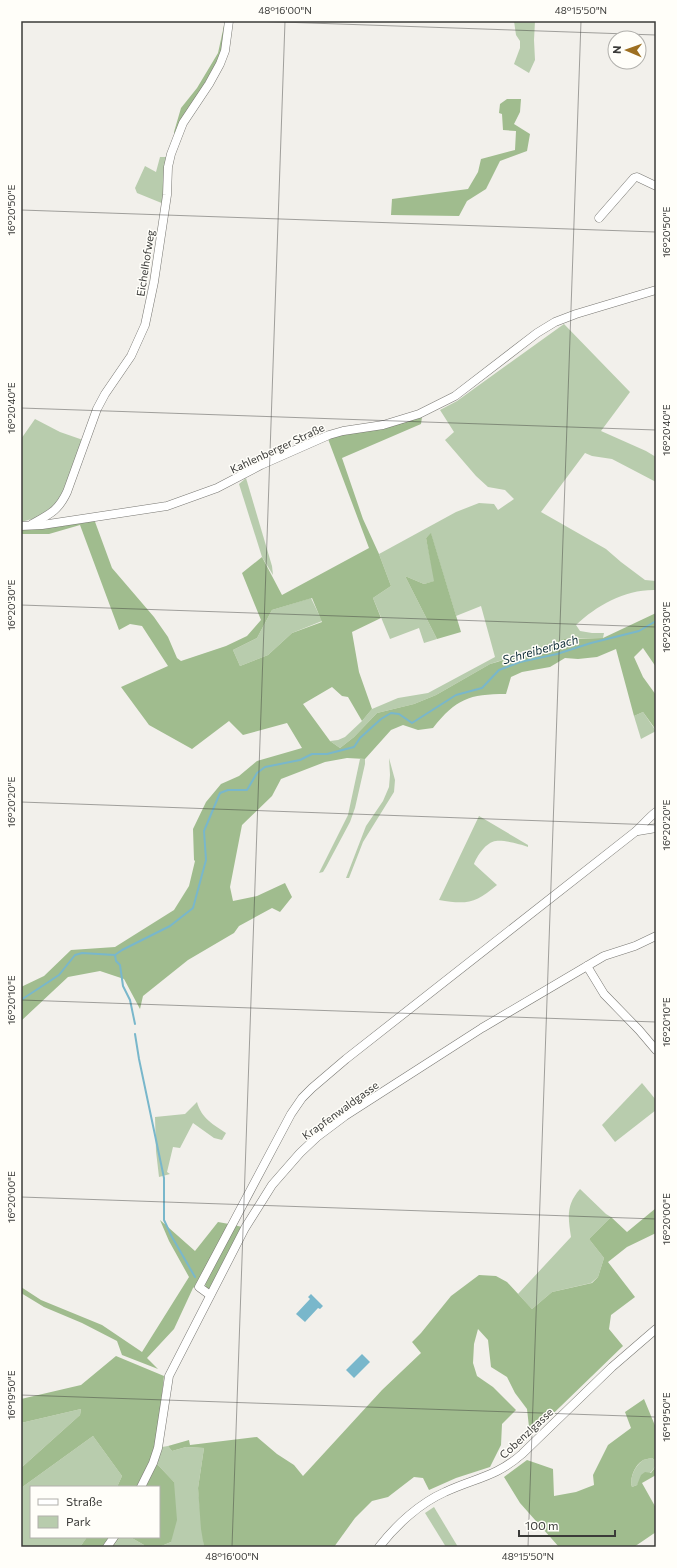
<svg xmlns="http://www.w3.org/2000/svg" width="677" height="1568" font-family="Commissioner,sans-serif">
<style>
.green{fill:#b8ccad}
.forest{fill:#a0bc8e;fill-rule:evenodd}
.water{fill:#79b7cb}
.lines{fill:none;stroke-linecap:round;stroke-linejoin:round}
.stream{stroke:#79b7cb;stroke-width:2}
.minor-casing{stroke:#797873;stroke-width:9}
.minor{stroke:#fff;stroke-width:8}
.ticks{fill:none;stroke:#3b3b39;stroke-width:1;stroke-opacity:0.45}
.labels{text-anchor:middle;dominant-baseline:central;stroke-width:3;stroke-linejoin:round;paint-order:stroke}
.street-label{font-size:11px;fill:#3b3b39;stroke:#fffef9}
.water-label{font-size:12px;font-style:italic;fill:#102f38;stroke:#fffef9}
.neatline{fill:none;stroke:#3b3b39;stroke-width:1.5}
.ticks-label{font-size:10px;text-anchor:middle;fill:#3b3b39}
</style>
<rect width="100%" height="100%" fill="#f2f0eb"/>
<g class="green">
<polygon points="514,21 535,21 534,40 535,60 529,73 514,64 520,48 520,41 516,35"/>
<polygon points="160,157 168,157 164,204 137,193 135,188 145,166 156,172"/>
<path d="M564 324 630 392 601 431 646 451 656 457V482L612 459 592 456 585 453 541 512 606 549 621 562 645 580 656 581V590C626 589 597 605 576 625L580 631 592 633H604L603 638H571L490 664 436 695 414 704 377 713 354 737 340 748 330 741 338 740 345 737 362 721 372 709 398 698 428 693 495 657 481 606 456 616 431 534 426 538 435 581 424 584 405 576 437 639 424 643 419 628 390 639 373 598 391 586 379 554 456 512 479 503 494 504 498 510 514 499 505 490 488 487 476 476 445 440 454 432 440 410 457 401Z"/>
<polygon points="35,419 60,432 83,440 59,501 39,517 21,522 21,439"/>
<polygon points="246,478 272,566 273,575 262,557 239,484"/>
<polygon points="311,598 322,621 292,633 268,655 240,666 233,650 257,638 272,610"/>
<polygon points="643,712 656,731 641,739 634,716"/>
<polygon points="389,758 395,780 394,792 363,842 349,878 346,878 366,826 383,801 389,787 390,775"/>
<polygon points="360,759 365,759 365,764 355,808 350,822 326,867 323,872 319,873 348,815"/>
<path d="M479 816 528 845V847C520 844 504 840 496 841 486 842 477 856 474 864L497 885C476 903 467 905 439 900Z"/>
<polygon points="642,1083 656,1100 656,1110 615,1142 602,1125"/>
<path d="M197 1102C201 1118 214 1125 226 1133L222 1140 214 1138 193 1123 180 1148 173 1147 167 1172 170 1174 159 1177 156 1151 155 1117 185 1114Z"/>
<path d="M580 1189 606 1214 611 1217 589 1239 604 1258 598 1277 591 1283 552 1292 532 1309 518 1294 571 1237C568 1217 566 1205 580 1189Z"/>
<polygon points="81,1409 80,1415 21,1468 21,1423"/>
<polygon points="93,1436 122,1476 117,1487 31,1487 31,1537 87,1537 80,1547 21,1547 21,1488"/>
<polygon points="168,1446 172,1451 186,1447 204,1448 198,1488 204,1547 159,1547 171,1542 174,1482 157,1464 162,1447"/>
<path d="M652 1458 656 1461C656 1473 643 1476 637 1485L632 1487C629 1478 635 1466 642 1461 644 1459 649 1459 652 1458Z"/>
<polygon points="434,1507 458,1547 446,1547 425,1513"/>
<polygon points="120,1537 130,1537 144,1545 143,1547 113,1547"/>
</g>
<g class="forest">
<polygon points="225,21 227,21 219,61 175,134 174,132 181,108 197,88 218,53"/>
<polygon points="507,99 521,99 520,112 514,124 530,134 527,151 500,161 486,189 467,201 459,216 391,215 392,199 468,189 478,172 481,159 515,150 516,131 503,130 502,114 499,113 500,104"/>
<path d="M422 417 421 424 342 458 363 519 379 554 391 586 373 598 381 618 352 632 359 672 372 709 362 721 348 697 342 696 332 687 303 704 330 741 340 748 354 737 377 713 414 704 436 695 490 664 497 662 564 639 603 638 656 613V667L643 648 634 657 643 677 656 695V730L643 712 634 716 616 649 597 657 578 659 565 658 550 667 522 672 511 677 506 694C469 694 456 699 433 728L418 730 403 725 391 730 365 759 347 758 325 762 281 779 272 796 242 825 230 887 233 901 257 896 285 883 292 897 280 912 272 908 239 926 234 933 188 960 143 996 140 1009 124 979 100 971 68 977 21 1021V987L44 976 71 950 115 947 174 910 189 886 195 861 194 860 193 829 206 802 221 784 239 776 257 761 302 748 287 723 243 735 229 721 192 749 149 725 121 687 168 666 142 626 130 624 119 630 80 525 49 534H21V529L94 519 112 568 154 617 168 637 177 658 181 661 226 646 247 636 261 620 242 573 262 557 282 595 369 548 328 439 341 435 386 428ZM312 598 322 622 292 633 268 655 240 666 233 650 257 638 272 610Z"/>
<polygon points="431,533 461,632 437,639 405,576 424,584 434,581 426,538"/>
<polygon points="656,1208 656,1233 627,1247 608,1262 635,1297 611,1315 609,1329 623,1346 530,1436 527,1409 515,1393 507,1377 491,1367 488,1340 478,1329 474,1344 473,1363 477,1376 493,1387 516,1410 502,1424 501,1445 490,1467 456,1478 429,1490 423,1478 414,1477 388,1497 372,1501 355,1518 334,1547 204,1547 201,1529 198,1488 204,1448 186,1447 172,1451 168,1446 189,1440 190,1445 257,1437 277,1454 294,1465 303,1476 382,1390 421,1353 412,1342 421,1333 451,1296 479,1275 496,1276 507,1282 532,1309 552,1292 592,1283 598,1277 604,1258 589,1239 611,1217 627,1232"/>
<polygon points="160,1220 195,1251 218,1222 229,1224 200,1282 193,1288 174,1329 147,1358 158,1369 122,1355 117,1341 82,1323 44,1307 21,1293 21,1287 41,1300 102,1325 142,1352 189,1277 169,1241"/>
<polygon points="234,1225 242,1227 210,1289 207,1290 206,1288 205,1284"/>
<polygon points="116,1356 164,1376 158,1433 150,1461 157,1464 174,1482 177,1520 171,1542 159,1547 143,1547 144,1545 130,1537 159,1537 159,1487 117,1487 122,1476 93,1436 21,1488 21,1468 80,1415 81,1409 21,1423 21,1399 81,1385"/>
<path d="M644 1399 656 1428V1461L652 1458C649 1459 644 1459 642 1461 635 1465 629 1479 632 1487L637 1485 641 1475 645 1472 651 1473 656 1466V1475L642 1483 656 1508V1532L634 1547H559L520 1503 504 1477 527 1460 553 1469 554 1496 576 1492 594 1485 593 1475 608 1445 631 1428 625 1412Z"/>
<polygon points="87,1537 120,1537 113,1547 80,1547"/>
</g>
<g class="water">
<polygon points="311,1294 323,1306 320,1309 318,1308 305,1322 296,1314 310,1299 308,1297"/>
<polygon points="362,1354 370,1362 354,1378 346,1370"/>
</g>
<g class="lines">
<g class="stream">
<polyline points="115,955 116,961 120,965 123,986 130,1000 135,1024"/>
<polyline points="21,1000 59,975 75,955 82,953 115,955 122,950 170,926 193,908 206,860 204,831 220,793 228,790 247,790 257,773 265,767 300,760 312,754 327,754 354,747 360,738 381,719 391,713 399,714 412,723 456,695 482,688 499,670 520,662 557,654 591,643 639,631 656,621"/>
<polyline points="135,1034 139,1059 164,1178 164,1220 172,1237 195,1277"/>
</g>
<g class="minor-casing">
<g id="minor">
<polyline points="599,218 634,178 637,177 656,186"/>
<path d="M32 524C50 514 58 511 67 492L97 409 105 394 131 356 145 325 154 282 167 195 168 167 171 154 183 123 209 84 220 64 225 51 229 21"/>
<polyline points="21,526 42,525 167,506 217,488 261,465 329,435 343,431 383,425 419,414 455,396 537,333 555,322 576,314 656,290"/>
<polyline points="638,831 656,828"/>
<polyline points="587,966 604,994 639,1030 656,1050"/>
<path d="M210 1295 199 1287 291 1114 302 1098 312 1088 346 1059 635 832C643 825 648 818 656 812"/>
<polyline points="141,1487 153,1463 158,1448 169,1376 245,1228 272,1185 300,1153 317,1137 345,1116 482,1028 604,956 635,946 656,936"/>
<polyline points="107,1547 114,1537"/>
<path d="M379 1547C396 1525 420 1503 445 1492 475 1478 496 1477 522 1454L612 1367 656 1329"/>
</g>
</g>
<use href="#minor" class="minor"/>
</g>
<path class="ticks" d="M252 21 656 35M21 210 656 232M21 408 656 430M21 605 656 627M21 802 656 825M21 1000 656 1022M21 1197 656 1219M21 1395 656 1417M232 1547 285 21M528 1547 581 21"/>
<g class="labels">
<g class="street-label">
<text transform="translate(145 263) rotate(-81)">Eichelhofweg</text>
<text transform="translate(277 448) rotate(-25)">Kahlenberger Straße</text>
<text transform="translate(340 1110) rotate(-36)">Krapfenwaldgasse</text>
<text transform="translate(526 1433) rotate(-43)">Cobenzlgasse</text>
</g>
<g class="water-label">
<text transform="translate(540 649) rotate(-16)">Schreiberbach</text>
</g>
</g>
<rect width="677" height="1568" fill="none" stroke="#fffef9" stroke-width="44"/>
<rect x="30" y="1486" width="130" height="52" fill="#fffef9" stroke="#b1b0ac"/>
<rect x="38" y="1499" width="20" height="6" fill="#ffffff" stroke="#b1b0ac"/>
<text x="66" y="1506" font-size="12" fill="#3b3b39">Straße</text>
<rect x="38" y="1516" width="20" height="12" fill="#b8ccad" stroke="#b1b0ac"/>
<text x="66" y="1526" font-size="12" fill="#3b3b39">Park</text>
<g transform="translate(627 50) rotate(272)"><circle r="19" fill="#fffef9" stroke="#b1b0ac"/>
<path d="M0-3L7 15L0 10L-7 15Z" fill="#9d6f20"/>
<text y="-6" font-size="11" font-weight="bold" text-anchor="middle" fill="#3b3b39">N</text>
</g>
<path d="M519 1530v6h96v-6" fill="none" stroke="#3b3b39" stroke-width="2"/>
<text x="525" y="1530" font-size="12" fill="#3b3b39" stroke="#fffef9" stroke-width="3" paint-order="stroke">100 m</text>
<rect x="22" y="22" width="633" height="1524" class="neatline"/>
<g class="ticks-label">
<text x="285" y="14">48°16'00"N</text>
<text x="581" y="14">48°15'50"N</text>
<text transform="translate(11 210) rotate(-90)" y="4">16°20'50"E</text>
<text transform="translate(666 232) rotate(-90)" y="4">16°20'50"E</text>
<text transform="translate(11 408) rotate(-90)" y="4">16°20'40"E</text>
<text transform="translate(666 430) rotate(-90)" y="4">16°20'40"E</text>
<text transform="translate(11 605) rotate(-90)" y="4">16°20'30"E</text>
<text transform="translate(666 627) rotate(-90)" y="4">16°20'30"E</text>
<text transform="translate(11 802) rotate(-90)" y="4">16°20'20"E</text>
<text transform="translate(666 825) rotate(-90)" y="4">16°20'20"E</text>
<text transform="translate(11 1000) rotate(-90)" y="4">16°20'10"E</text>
<text transform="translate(666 1022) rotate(-90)" y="4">16°20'10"E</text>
<text transform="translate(11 1197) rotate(-90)" y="4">16°20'00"E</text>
<text transform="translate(666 1219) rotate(-90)" y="4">16°20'00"E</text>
<text transform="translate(11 1395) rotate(-90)" y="4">16°19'50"E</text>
<text transform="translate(666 1417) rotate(-90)" y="4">16°19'50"E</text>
<text x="232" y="1560">48°16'00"N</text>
<text x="528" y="1560">48°15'50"N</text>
</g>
</svg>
